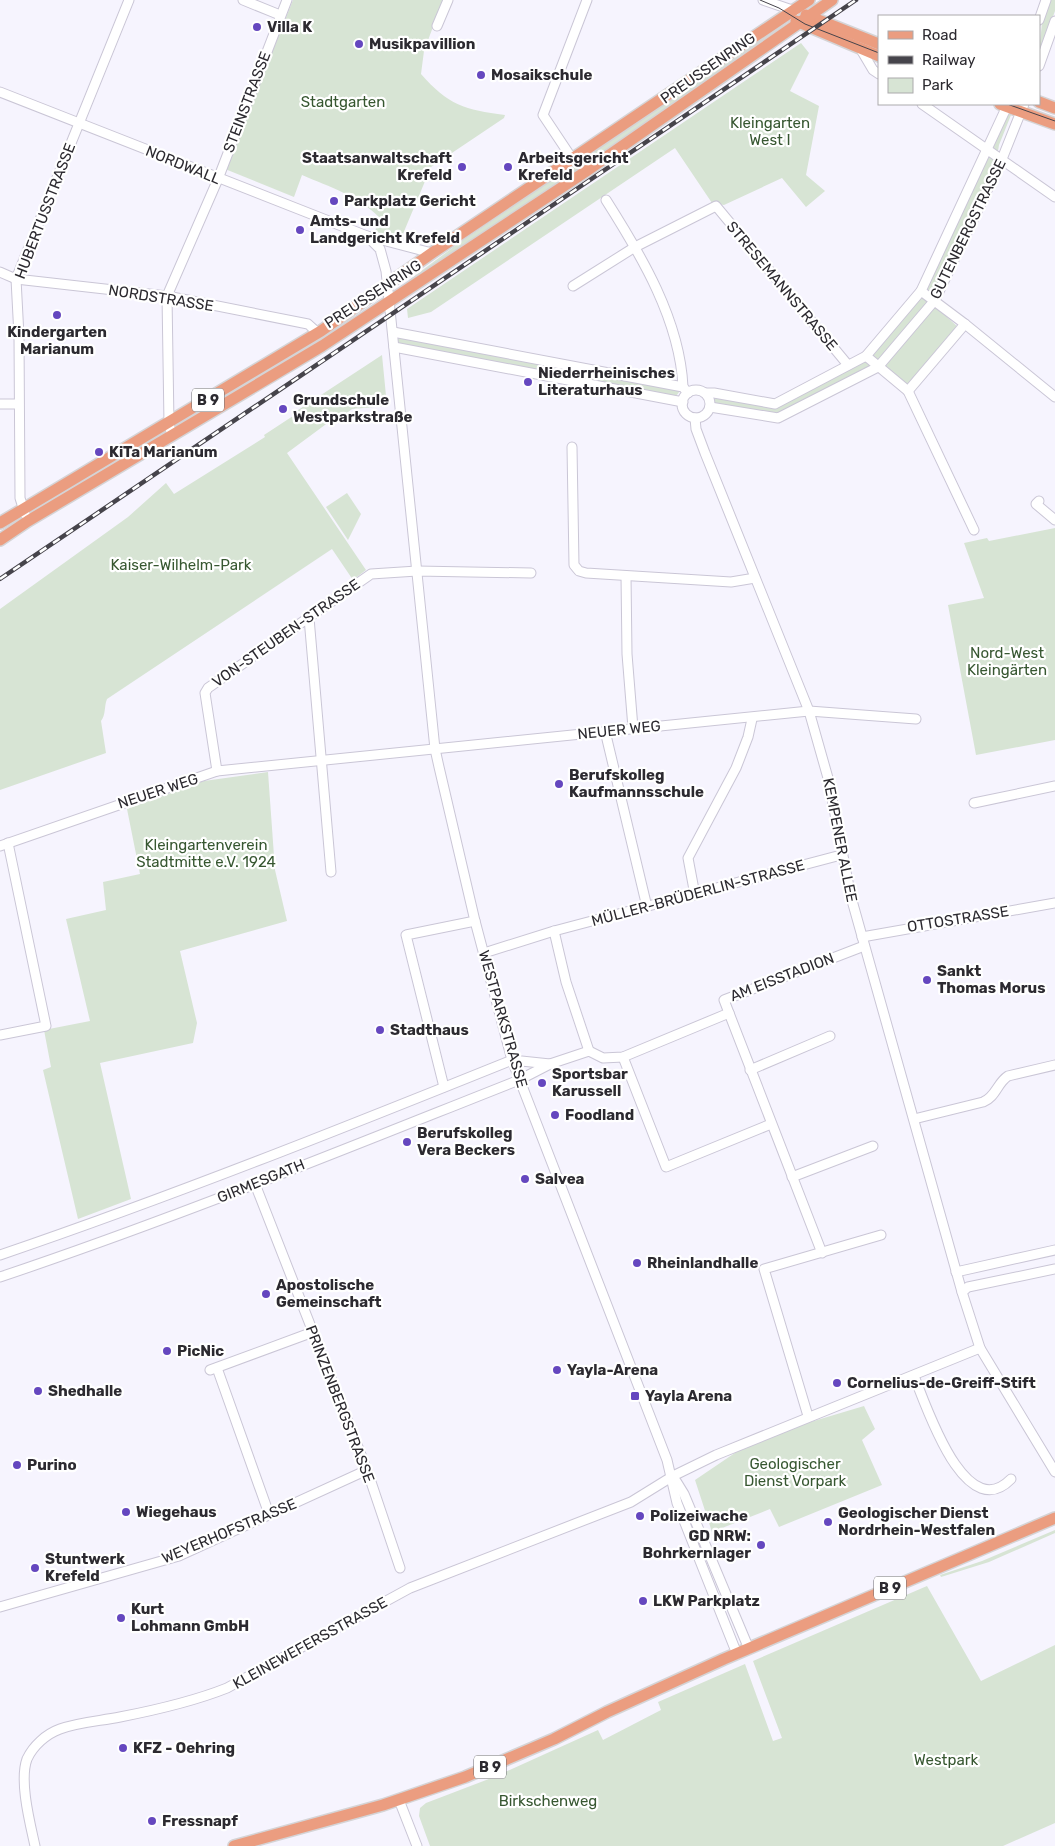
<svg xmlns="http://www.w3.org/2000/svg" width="1055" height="1846" font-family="Rubik,sans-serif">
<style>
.green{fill:#d7e4d4}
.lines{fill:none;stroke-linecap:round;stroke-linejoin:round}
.minor-casing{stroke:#cac6d6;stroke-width:11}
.major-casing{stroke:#d5d4d6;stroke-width:14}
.minor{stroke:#fff;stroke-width:9}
.major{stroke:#eb9d80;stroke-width:11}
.tram{stroke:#46444b;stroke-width:1}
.rail-casing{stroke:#46444b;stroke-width:4.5}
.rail{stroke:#fff;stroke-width:2.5;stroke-dasharray:8;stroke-linecap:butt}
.poi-dot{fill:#6547bf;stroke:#fff;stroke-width:2}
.labels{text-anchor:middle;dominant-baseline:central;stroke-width:4.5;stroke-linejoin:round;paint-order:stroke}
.shield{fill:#fff;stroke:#6b6a6e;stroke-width:1}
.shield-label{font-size:14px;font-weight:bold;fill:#2c2a30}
.poi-label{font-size:15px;font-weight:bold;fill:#2c2a30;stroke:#fff;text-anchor:start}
.street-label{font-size:15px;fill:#2c2a30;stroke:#fff}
.park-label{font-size:15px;fill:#375731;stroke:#fff}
</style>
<rect width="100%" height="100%" fill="#f6f4fe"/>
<g class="green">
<path d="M293 0H443L424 51 421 74C448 105 465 110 505 115L504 118 431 167 400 241 375 231 380 218C358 196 330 187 302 175L294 197 225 169Z"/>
<polygon points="1050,0 1055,0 1055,11 1039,55 1042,22"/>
<polygon points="782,24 785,27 669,109 409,284 409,280 459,243"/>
<polygon points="801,43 809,53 790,91 819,106 806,175 825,191 806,207 782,178 724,205 712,203 675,148 431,312 408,318 407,309"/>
<polygon points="1007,114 1011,115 999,145 996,163 933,295 938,309 958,327 908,388 878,365 778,416 714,404 715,397 775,404 868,353 923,292"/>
<polygon points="327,334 328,337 177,427 177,423 191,414"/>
<polygon points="398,335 673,388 680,391 676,396 398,344"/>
<path d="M382 355 387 406 352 409 343 416 333 419 287 453 366 570 353 580 332 549 107 699C104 706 106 715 101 721L106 753 0 790V609L128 517 166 483 174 494 265 437 264 435 293 416 292 414Z"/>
<polygon points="164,431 165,433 28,513 28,511"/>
<polygon points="347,493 361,514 348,540 326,507"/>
<polygon points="1055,528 1055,740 976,755 948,605 984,598 964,543 987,538 989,541"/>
<polygon points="268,772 275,870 287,921 180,951 197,1023 193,1043 100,1063 131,1199 78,1219 43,1070 51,1067 44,1030 90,1021 66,919 106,910 103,882 140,874 127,809 204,781"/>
<polygon points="864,1406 875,1429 862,1440 882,1485 779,1527 770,1509 712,1532 695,1480 757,1438"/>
<polygon points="1055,1530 1055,1533 989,1562 941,1577 940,1575 982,1561"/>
<polygon points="927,1586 981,1681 1055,1645 1055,1823 1003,1846 430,1846 419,1816 420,1808 426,1803 494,1777 598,1730 603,1740 661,1710 658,1702 745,1664 773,1741 782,1738 753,1661"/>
</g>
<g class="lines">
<g class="minor-casing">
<g id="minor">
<polyline points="243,0 280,15"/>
<polyline points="763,0 795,11"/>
<polyline points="1039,20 1046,0"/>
<polyline points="437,26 448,0"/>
<polyline points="860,48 873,70 879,74"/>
<polyline points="1039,66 1055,21"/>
<polyline points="0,92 367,236 432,253"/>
<polyline points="922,104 1055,197"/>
<polyline points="573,160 543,115 587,0"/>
<path d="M606 200C641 255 680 320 683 387"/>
<polyline points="367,236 380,249 386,271 435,749 439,767 475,921 512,1060 667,1460 677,1503 737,1654"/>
<polyline points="0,272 16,279 167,296 308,324 318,333"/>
<polyline points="573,286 635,247 716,206 848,365"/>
<polyline points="965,324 1055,397"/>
<polyline points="393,332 683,387 688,393"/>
<polyline points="394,347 683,402"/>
<polyline points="866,356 908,391 974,530"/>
<circle cx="696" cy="404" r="14"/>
<polyline points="908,391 965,324 921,291"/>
<polyline points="706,393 714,393 775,404 866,356 921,291 1008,104"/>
<polyline points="0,404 18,404"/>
<polyline points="710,407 778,418 878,367 935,300 1002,159 1024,104"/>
<polyline points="695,418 696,429 705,453 809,711 828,778 851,897 962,1292 980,1348 1055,1472"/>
<polyline points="172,436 169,424 167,296 218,179 287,0"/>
<polyline points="572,447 574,565 579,571 586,573 731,582 755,578"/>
<polyline points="1039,501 1036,504 1055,520"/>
<polyline points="25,514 20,498 19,336 16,279 129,0"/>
<polyline points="626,576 627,654 633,728"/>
<polyline points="309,618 331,872"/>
<polyline points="605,731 647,907"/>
<polyline points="217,771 205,693 208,688 371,574 417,571 531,573"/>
<polyline points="974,803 1055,786"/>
<polyline points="0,846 217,771 809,711 916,719"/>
<polyline points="695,895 688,858 736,768 748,737 752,719"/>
<polyline points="554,931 566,982 589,1051"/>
<polyline points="862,937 1055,903"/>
<polyline points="484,953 554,931 841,855"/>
<polyline points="729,1013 822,1253"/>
<polyline points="0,1035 46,1026 8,843"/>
<polyline points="623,1057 666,1167 771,1124"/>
<polyline points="750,1070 830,1036"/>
<polyline points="444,1087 406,935 475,921"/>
<path d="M914 1119 983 1102C996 1097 997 1083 1008 1076L1055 1065"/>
<polyline points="792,1177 873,1146"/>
<polyline points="255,1184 367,1470 400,1568"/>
<path d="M0 1255C173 1196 343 1128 512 1060L550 1064"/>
<polyline points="956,1272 1055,1250"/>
<path d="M0 1277C176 1218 347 1148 519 1080L550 1064 589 1051 603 1058 623 1057 729 1013 724 1000 864 946"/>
<polyline points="962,1292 968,1287 1055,1269"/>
<polyline points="217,1368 269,1514"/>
<polyline points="210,1370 313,1332"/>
<path d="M914 1376C926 1405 965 1526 1011 1479"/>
<polyline points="808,1416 764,1269 881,1235"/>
<polyline points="676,1481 684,1494 749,1649"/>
<polyline points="0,1607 179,1556 367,1470"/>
<polyline points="399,1800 417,1846"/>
<path d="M35 1846C30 1823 19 1781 27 1759 33 1746 46 1734 60 1729 79 1722 100 1721 120 1717 156 1710 192 1702 227 1688L410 1588 631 1502 673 1476 716 1455 980 1348"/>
</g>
</g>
<g class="major-casing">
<g id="major">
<polyline points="806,15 879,44"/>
<polyline points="796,21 879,56"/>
<polyline points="1039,102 1055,108"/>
<polyline points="1000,104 1055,124"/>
<polyline points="0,523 321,331 432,253 809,0"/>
<polyline points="0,540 28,521 322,346 585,172 832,0"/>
<polyline points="234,1846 383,1805 465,1777 554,1739 607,1712 724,1659 1055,1518"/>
</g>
</g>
<use href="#minor" class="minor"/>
<use href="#major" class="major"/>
<g class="tram">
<polyline points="760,0 779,8 805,24 879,53"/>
<polyline points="1007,104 1055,121"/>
</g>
<g class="rail-casing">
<polyline id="rail" points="0,579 856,0"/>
</g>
<use href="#rail" class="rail"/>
</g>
<g class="poi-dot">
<circle cx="257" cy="27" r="5"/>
<circle cx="359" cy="44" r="5"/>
<circle cx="481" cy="75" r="5"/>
<circle cx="462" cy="167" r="5"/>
<circle cx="508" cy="167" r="5"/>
<circle cx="334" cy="201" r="5"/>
<circle cx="300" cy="230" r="5"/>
<circle cx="57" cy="315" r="5"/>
<circle cx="528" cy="382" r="5"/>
<circle cx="283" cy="409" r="5"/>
<circle cx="99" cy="452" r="5"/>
<circle cx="559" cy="784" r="5"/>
<circle cx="927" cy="980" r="5"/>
<circle cx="380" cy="1030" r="5"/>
<circle cx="542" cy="1083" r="5"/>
<circle cx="555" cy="1115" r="5"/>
<circle cx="407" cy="1142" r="5"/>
<circle cx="525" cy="1179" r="5"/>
<circle cx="637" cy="1263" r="5"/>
<circle cx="266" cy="1294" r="5"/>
<circle cx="167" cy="1351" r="5"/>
<circle cx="557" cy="1370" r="5"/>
<circle cx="837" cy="1383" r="5"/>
<circle cx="38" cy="1391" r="5"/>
<rect x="630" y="1391" width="10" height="10" rx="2.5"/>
<circle cx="17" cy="1465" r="5"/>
<circle cx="126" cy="1512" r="5"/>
<circle cx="640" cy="1516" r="5"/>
<circle cx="828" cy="1522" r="5"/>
<circle cx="761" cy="1545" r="5"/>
<circle cx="35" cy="1568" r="5"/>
<circle cx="643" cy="1601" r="5"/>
<circle cx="121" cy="1618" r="5"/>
<circle cx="123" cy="1748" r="5"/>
<circle cx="152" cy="1821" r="5"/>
</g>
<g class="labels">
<g class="shield">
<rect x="192" y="388.5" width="32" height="23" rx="4"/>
<rect x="874" y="1576.5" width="32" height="23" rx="4"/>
<rect x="474" y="1755.5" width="32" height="23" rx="4"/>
</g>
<g class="shield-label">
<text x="208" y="400">B 9</text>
<text x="890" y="1588">B 9</text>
<text x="490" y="1767">B 9</text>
</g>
<g class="poi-label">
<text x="267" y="27">Villa K</text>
<text x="369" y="44">Musikpavillion</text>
<text x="491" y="75">Mosaikschule</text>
<text x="452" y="158" text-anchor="end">Staatsanwaltschaft<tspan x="452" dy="17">Krefeld</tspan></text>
<text x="518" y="158">Arbeitsgericht<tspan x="518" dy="17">Krefeld</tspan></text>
<text x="344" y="201">Parkplatz Gericht</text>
<text x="310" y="221">Amts- und<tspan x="310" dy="17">Landgericht Krefeld</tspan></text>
<text x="57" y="332" text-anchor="middle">Kindergarten<tspan x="57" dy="17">Marianum</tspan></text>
<text x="538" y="373">Niederrheinisches<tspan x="538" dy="17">Literaturhaus</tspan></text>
<text x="293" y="400">Grundschule<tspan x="293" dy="17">Westparkstraße</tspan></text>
<text x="109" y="452">KiTa Marianum</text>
<text x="569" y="775">Berufskolleg<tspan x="569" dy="17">Kaufmannsschule</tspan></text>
<text x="937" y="971">Sankt<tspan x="937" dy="17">Thomas Morus</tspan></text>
<text x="390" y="1030">Stadthaus</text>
<text x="552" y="1074">Sportsbar<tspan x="552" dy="17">Karussell</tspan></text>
<text x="565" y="1115">Foodland</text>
<text x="417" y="1133">Berufskolleg<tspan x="417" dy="17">Vera Beckers</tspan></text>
<text x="535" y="1179">Salvea</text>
<text x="647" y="1263">Rheinlandhalle</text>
<text x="276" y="1285">Apostolische<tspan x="276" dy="17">Gemeinschaft</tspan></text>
<text x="177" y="1351">PicNic</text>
<text x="567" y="1370">Yayla-Arena</text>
<text x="847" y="1383">Cornelius-de-Greiff-Stift</text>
<text x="48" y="1391">Shedhalle</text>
<text x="645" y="1396">Yayla Arena</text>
<text x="27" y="1465">Purino</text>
<text x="136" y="1512">Wiegehaus</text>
<text x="838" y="1513">Geologischer Dienst<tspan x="838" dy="17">Nordrhein-Westfalen</tspan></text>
<text x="650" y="1516">Polizeiwache</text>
<text x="751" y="1536" text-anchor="end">GD NRW:<tspan x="751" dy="17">Bohrkernlager</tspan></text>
<text x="45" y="1559">Stuntwerk<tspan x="45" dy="17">Krefeld</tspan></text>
<text x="653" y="1601">LKW Parkplatz</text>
<text x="131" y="1609">Kurt<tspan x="131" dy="17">Lohmann GmbH</tspan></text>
<text x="133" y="1748">KFZ - Oehring</text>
<text x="162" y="1821">Fressnapf</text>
</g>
<g class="street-label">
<text transform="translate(708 68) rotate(-35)">PREUSSENRING</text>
<text transform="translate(247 102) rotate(-69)">STEINSTRASSE</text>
<text transform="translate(183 165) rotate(22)">NORDWALL</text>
<text transform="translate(45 211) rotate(-69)">HUBERTUSSTRASSE</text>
<text transform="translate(968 229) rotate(-64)">GUTENBERGSTRASSE</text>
<text transform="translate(782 286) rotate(50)">STRESEMANNSTRASSE</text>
<text transform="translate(373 294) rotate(-33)">PREUSSENRING</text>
<text transform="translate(161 298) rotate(9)">NORDSTRASSE</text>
<text transform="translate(286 633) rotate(-35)">VON-STEUBEN-STRASSE</text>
<text transform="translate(619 730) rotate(-6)">NEUER WEG</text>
<text transform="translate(158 791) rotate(-18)">NEUER WEG</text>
<text transform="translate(840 840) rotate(79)">KEMPENER ALLEE</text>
<text transform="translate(698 893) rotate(-15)">MÜLLER-BRÜDERLIN-STRASSE</text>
<text transform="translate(958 919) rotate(-9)">OTTOSTRASSE</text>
<text transform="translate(782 977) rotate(-21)">AM EISSTADION</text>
<text transform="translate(503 1019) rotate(74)">WESTPARKSTRASSE</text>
<text transform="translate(261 1181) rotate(-22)">GIRMESGATH</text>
<text transform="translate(340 1404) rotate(69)">PRINZENBERGSTRASSE</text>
<text transform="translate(229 1531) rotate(-23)">WEYERHOFSTRASSE</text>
<text transform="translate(310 1643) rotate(-29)">KLEINEWEFERSSTRASSE</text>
</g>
<g class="park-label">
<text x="343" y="102">Stadtgarten</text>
<text x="770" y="123">Kleingarten<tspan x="770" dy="17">West I</tspan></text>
<text x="181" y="565">Kaiser-Wilhelm-Park</text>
<text x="1007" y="653">Nord-West<tspan x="1007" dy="17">Kleingärten</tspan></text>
<text x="206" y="845">Kleingartenverein<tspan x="206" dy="17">Stadtmitte e.V. 1924</tspan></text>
<text x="795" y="1464">Geologischer<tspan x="795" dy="17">Dienst Vorpark</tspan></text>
<text x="946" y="1760">Westpark</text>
<text x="548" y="1801">Birkschenweg</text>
</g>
</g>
<rect x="878" y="15" width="162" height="90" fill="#ffffff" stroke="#abaaac"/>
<rect x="888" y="31" width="25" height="8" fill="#eb9d80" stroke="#abaaac"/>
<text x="922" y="40" font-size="15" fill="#2c2a30">Road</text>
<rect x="888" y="56" width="25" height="8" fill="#46444b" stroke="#abaaac"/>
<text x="922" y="65" font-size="15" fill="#2c2a30">Railway</text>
<rect x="888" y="78" width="25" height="15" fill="#d7e4d4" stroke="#abaaac"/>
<text x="922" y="90" font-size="15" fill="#2c2a30">Park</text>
</svg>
